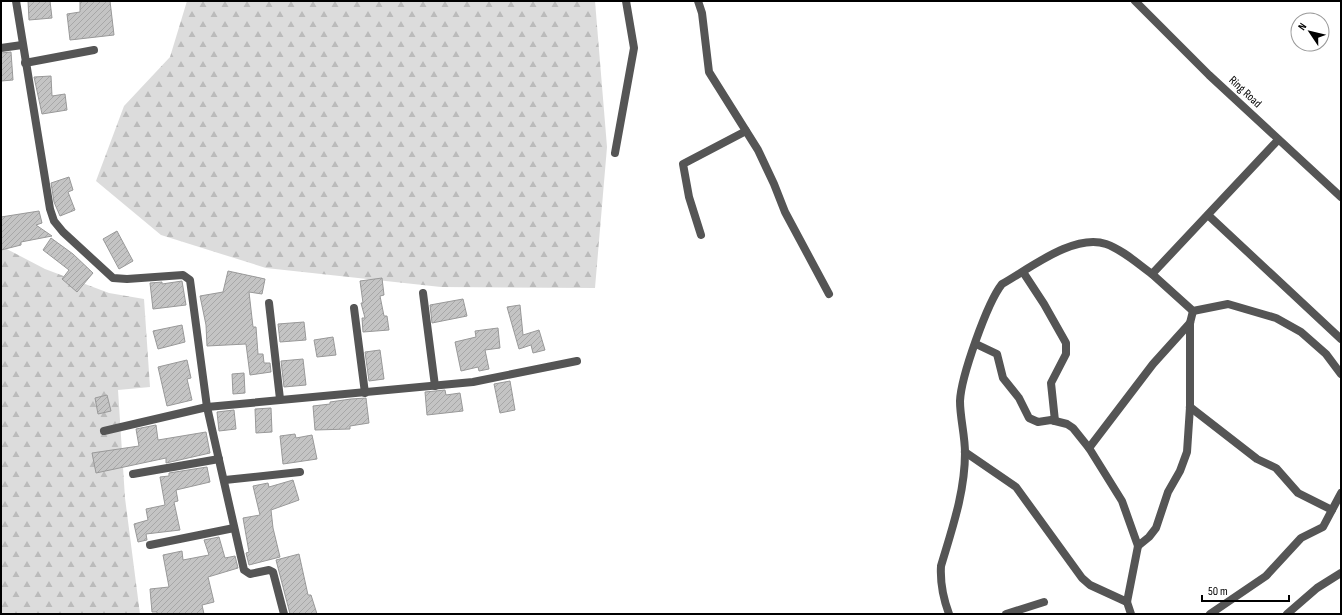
<svg xmlns="http://www.w3.org/2000/svg" width="1342" height="615" font-family="'Sofia Sans Condensed',sans-serif">
<style>
.forest{fill:url(#forest-firs)}
.building{fill:url(#building-hatch);stroke:#999}
.lines{fill:none;stroke-linecap:round;stroke-linejoin:round}
.minor{stroke:#555;stroke-width:8}
.tertiary{stroke:#555;stroke-width:8}
.labels{text-anchor:middle;dominant-baseline:central;stroke-width:3;stroke-linejoin:round;paint-order:stroke}
.street-label{font-size:12px;fill:#000;stroke:#fff}
</style>
<defs>
<pattern id="forest-firs" width="22" height="20" patternUnits="userSpaceOnUse"><rect width="22" height="20" fill="#dcdcdc"/><path d="M5 1l3.5 6h-7zM16 11l3.5 6h-7z" fill="#bbb"/></pattern>
<pattern id="building-hatch" width="6" height="6" patternUnits="userSpaceOnUse"><rect width="6" height="6" fill="#c4c4c4"/><path d="M-1 1l2-2M0 6l6-6M5 7l2-2" fill="none" stroke="#a7a7a7"/></pattern>
</defs>
<rect width="100%" height="100%" fill="#fff"/>
<g class="forest">
<polygon points="187,1 595,1 607,147 595,288 441,287 266,268 161,235 96,181 124,106 170,57"/>
<polygon points="1,246 45,269 109,293 144,299 150,387 118,390 125,498 140,614 1,614"/>
</g>
<g class="building">
<polygon points="28,1 50,1 52,18 29,20"/>
<polygon points="80,1 110,1 114,35 70,40 67,14 80,12"/>
<polygon points="11,52 13,80 1,81 1,53"/>
<polygon points="51,76 52,96 65,94 67,110 42,114 34,77"/>
<polygon points="69,177 73,190 68,192 75,210 60,216 54,202 51,183"/>
<polygon points="39,211 42,223 36,225 52,236 21,242 21,245 1,250 1,217"/>
<polygon points="117,231 133,261 119,269 103,239"/>
<polygon points="51,238 73,254 93,273 77,292 62,279 69,270 43,250"/>
<polygon points="228,271 265,279 262,294 249,292 253,327 256,327 258,354 263,354 264,363 270,363 271,372 250,375 246,344 207,346 206,325 200,296 223,292"/>
<polygon points="382,278 384,295 380,296 384,316 387,316 389,330 363,332 362,318 365,318 361,303 363,303 360,281"/>
<polygon points="182,281 186,305 153,309 150,283 162,282 162,284"/>
<polygon points="463,299 467,316 432,323 430,305"/>
<polygon points="520,305 523,335 539,330 545,350 533,353 531,345 519,349 507,307"/>
<polygon points="304,322 306,340 280,342 278,324"/>
<polygon points="182,325 185,342 158,349 153,331"/>
<polygon points="498,328 500,348 485,350 489,369 479,371 478,367 461,371 455,342 476,337 475,331"/>
<polygon points="333,337 336,355 317,357 314,340"/>
<polygon points="380,350 384,379 369,381 365,352"/>
<polygon points="303,359 306,385 284,387 281,361"/>
<polygon points="187,360 191,378 187,379 192,400 167,406 158,367"/>
<polygon points="244,373 245,393 233,394 232,374"/>
<polygon points="510,381 515,410 500,413 494,384"/>
<polygon points="445,390 446,395 460,393 463,411 427,415 425,392"/>
<polygon points="107,395 111,411 98,414 95,398"/>
<polygon points="366,398 369,423 350,426 350,429 315,430 313,406 330,404 330,402 351,399"/>
<polygon points="271,408 272,432 256,433 255,409"/>
<polygon points="234,410 236,429 219,431 217,412"/>
<polygon points="156,425 158,440 206,432 210,453 166,463 166,458 96,473 92,453 139,446 136,429"/>
<polygon points="295,434 296,438 312,435 317,459 283,464 280,436"/>
<polygon points="207,467 210,482 176,490 178,501 174,502 180,530 146,534 147,540 138,542 134,524 148,520 146,509 165,505 160,477 169,476 169,473"/>
<polygon points="293,480 299,500 271,510 273,528 280,557 249,565 246,553 249,552 243,518 260,515 253,486 268,483 269,487"/>
<polygon points="219,537 225,558 235,556 238,568 208,577 214,602 202,605 204,614 157,614 157,612 152,612 150,589 169,587 163,555 182,551 183,560 209,555 204,540"/>
<polygon points="299,554 308,595 311,595 317,614 290,614 289,610 276,560"/>
</g>
<g class="lines">
<g class="minor">
<polyline points="16,1 50,209 54,221 63,232 113,278 127,279 183,275 190,280 207,407 244,570 250,574 269,570 273,572 284,614"/>
<polyline points="698,1 702,13 709,72 758,150 774,184 785,212 829,294"/>
<polyline points="1,48 22,45"/>
<polyline points="25,63 94,50"/>
<polyline points="615,153 634,48 626,1"/>
<polyline points="1208,215 1341,339"/>
<polyline points="701,235 689,197 683,164 746,131"/>
<polyline points="1023,272 1044,304 1066,343 1066,354 1051,383 1055,421"/>
<polyline points="1152,274 1193,311 1228,304 1276,318 1301,332 1326,354 1341,374"/>
<polyline points="423,293 435,386"/>
<polyline points="269,303 280,399"/>
<polyline points="354,308 365,393"/>
<polyline points="976,344 997,354 1003,378 1019,398 1029,418 1038,422 1051,420 1067,424 1073,428 1089,448 1122,501 1138,546"/>
<polyline points="1190,407 1257,459 1276,468 1298,493 1332,510"/>
<polyline points="104,431 207,407 473,382 577,361"/>
<polyline points="1089,448 1153,364 1190,323"/>
<polyline points="965,452 1016,487 1082,578 1090,585 1127,602"/>
<polyline points="133,474 219,459"/>
<polyline points="225,480 300,472"/>
<polyline points="150,545 234,528"/>
<path d="M949 614C943 598 940 583 941 566 952 529 965 492 965 453 965 435 960 418 960 401 961 377 987 303 1002 284 1029 269 1074 233 1106 244 1123 250 1138 264 1152 274L1278 140"/>
<polyline points="1006,614 1044,602"/>
<polyline points="1131,614 1127,602 1138,546 1149,537 1156,528 1168,492 1180,471 1187,452 1190,407 1190,323 1193,311"/>
<polyline points="1210,614 1266,576 1301,538 1323,527 1341,493"/>
<polyline points="1287,614 1317,588 1341,573"/>
</g>
<polyline class="tertiary" points="1135,1 1209,75 1341,197"/>
</g>
<g class="labels">
<g class="street-label">
<text transform="translate(1245 92) rotate(43)">Ring Road</text>
</g>
</g>
<rect width="1342" height="615" fill="none" stroke="#000000" stroke-width="4"/>
<g transform="translate(1310 32) rotate(305)"><circle r="19" fill="#ffffff" stroke="#999999"/>
<path d="M0-3L7 15L0 10L-7 15Z" fill="#000000"/>
<text y="-6" font-size="11" font-weight="bold" text-anchor="middle" fill="#000000">N</text>
</g>
<path d="M1202 595v6h87v-6" fill="none" stroke="#000000" stroke-width="2"/>
<text x="1208" y="595" font-size="12" fill="#000000" stroke="#ffffff" stroke-width="3" paint-order="stroke">50 m</text>
</svg>
